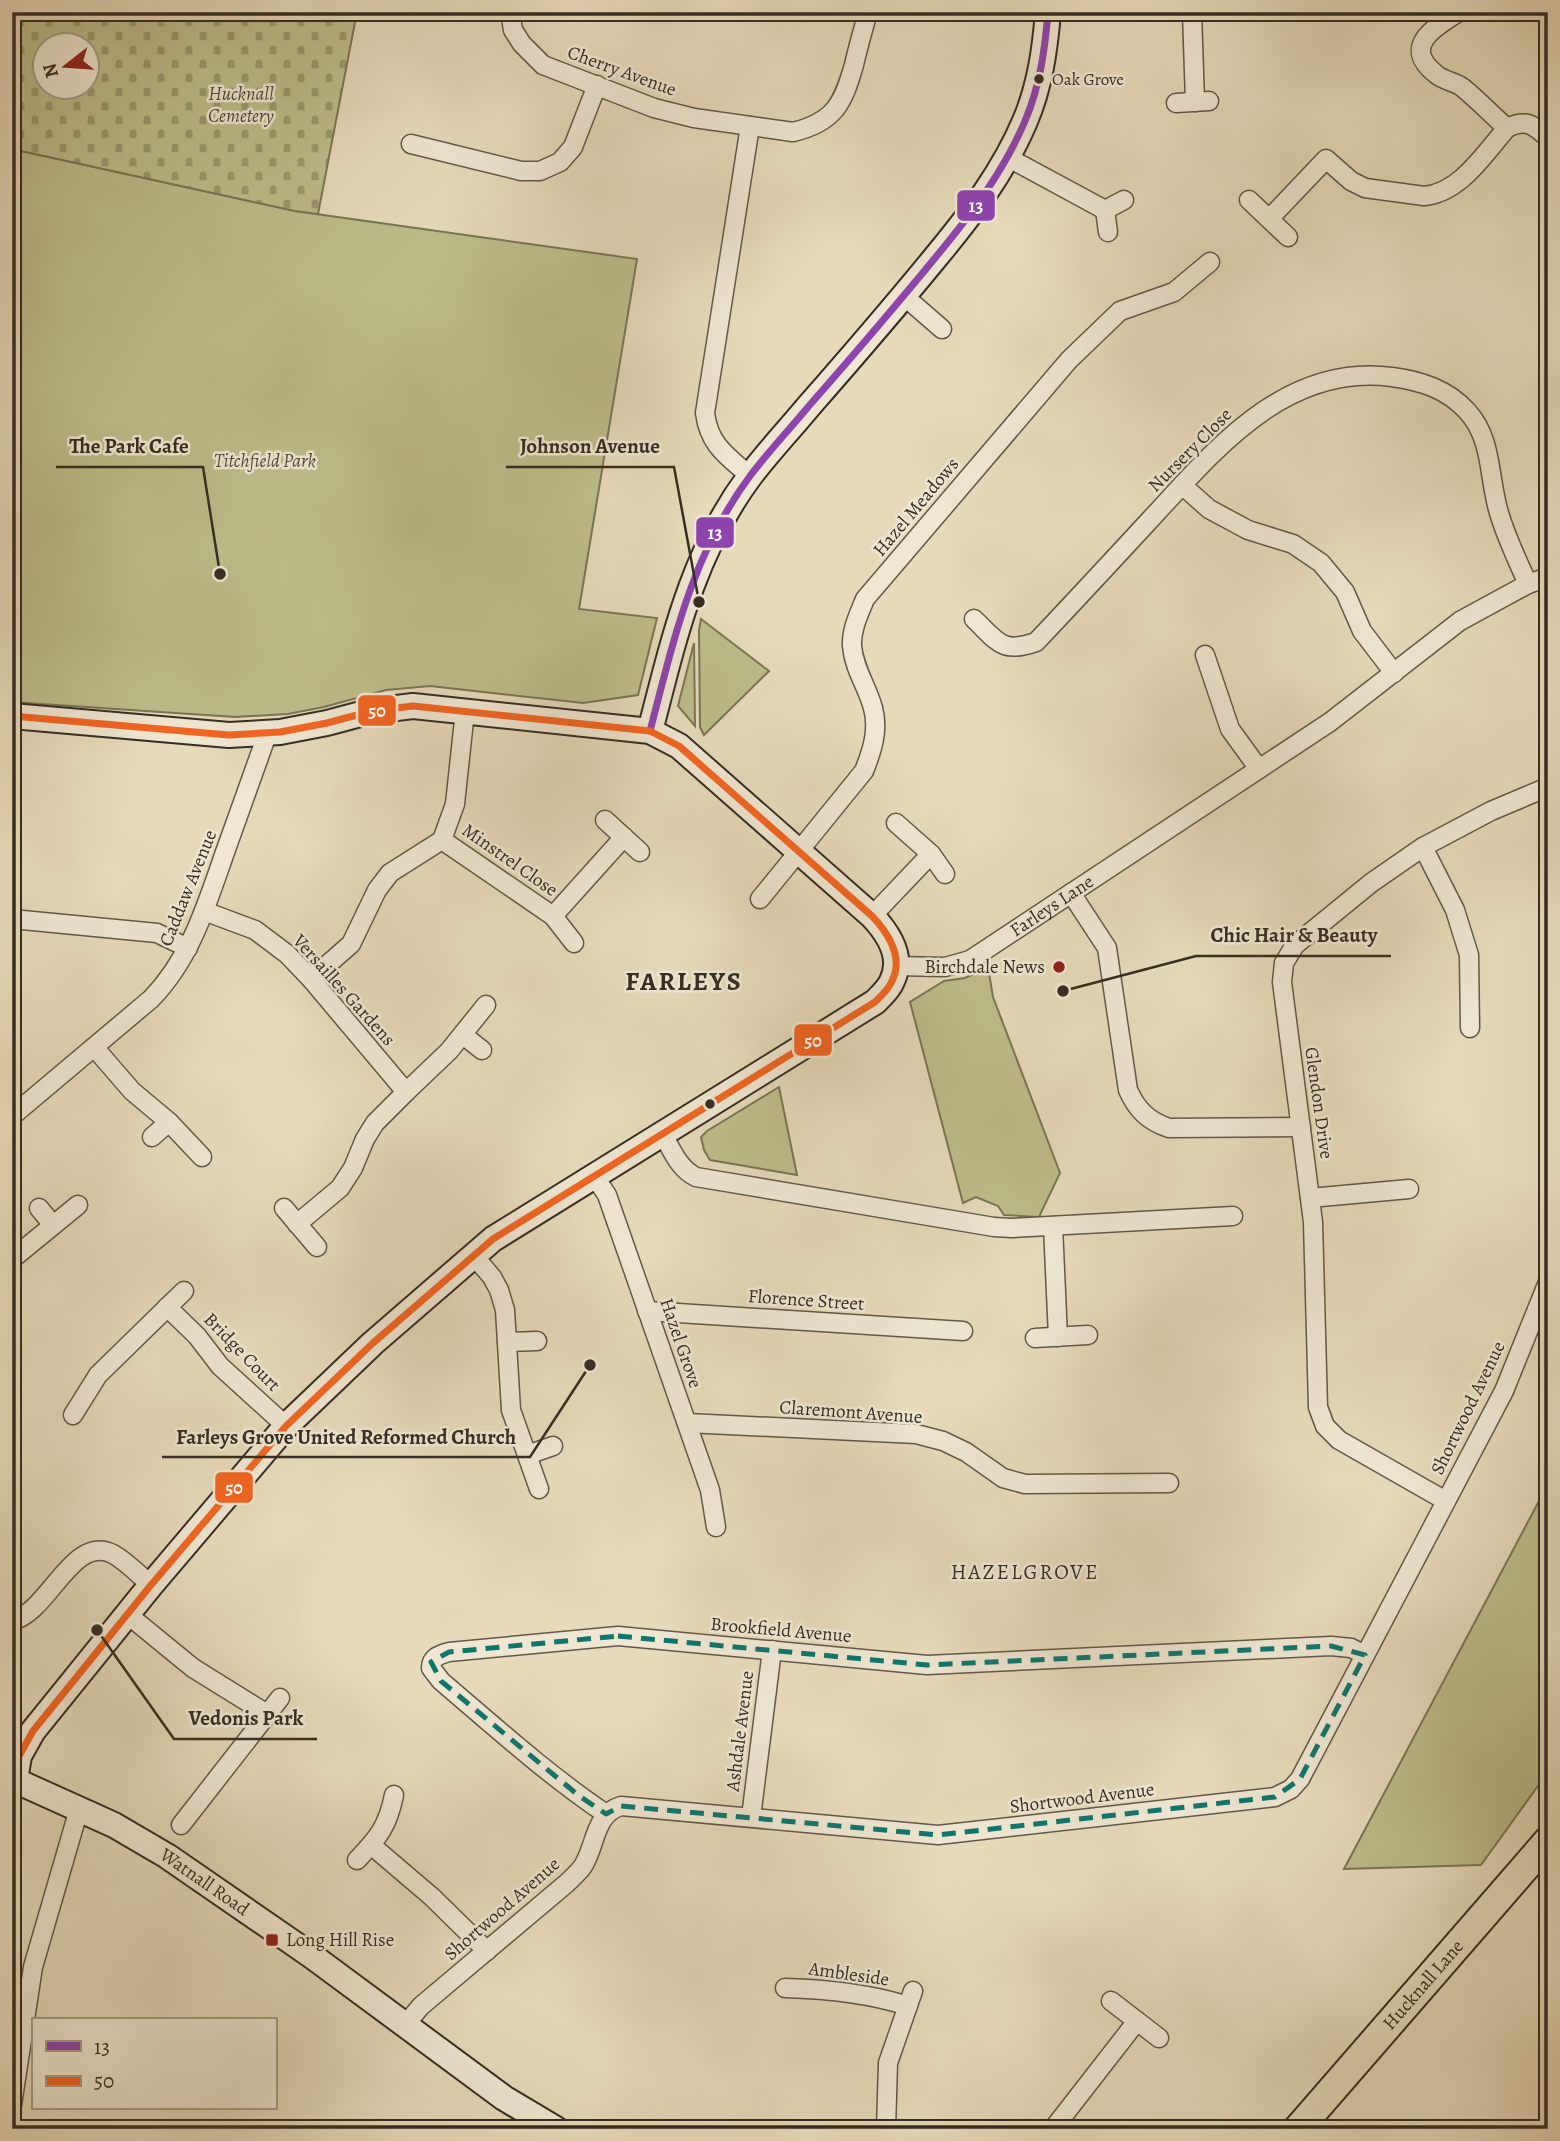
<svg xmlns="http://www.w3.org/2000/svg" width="1560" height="2141" font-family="Alegreya,serif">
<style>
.green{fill:#bdbd8a;stroke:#7a7556;stroke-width:2}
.cemetery{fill:url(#cemetery-stones);stroke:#7a7556;stroke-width:2;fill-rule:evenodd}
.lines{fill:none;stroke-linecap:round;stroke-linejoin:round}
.street-casing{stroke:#625848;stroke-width:21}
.secondary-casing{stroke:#362d22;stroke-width:28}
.primary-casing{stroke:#362d22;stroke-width:32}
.street{stroke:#efe7d2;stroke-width:18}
.secondary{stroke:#efe7d2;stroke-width:24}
.primary{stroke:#e6daba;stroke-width:28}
.bus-1-casing{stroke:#efe7d2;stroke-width:12}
.bus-2-casing{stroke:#efe7d2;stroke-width:12}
.bus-1{stroke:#8e44ad;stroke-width:7}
.bus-2{stroke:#f26522;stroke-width:7}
.marked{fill:none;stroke:#0f766e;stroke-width:5;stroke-dasharray:14 9;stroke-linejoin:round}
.bus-dot{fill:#362d22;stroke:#efe7d2;stroke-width:2.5}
.poi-dot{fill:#8f2418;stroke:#efe7d2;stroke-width:2.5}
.labels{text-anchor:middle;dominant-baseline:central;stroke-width:5;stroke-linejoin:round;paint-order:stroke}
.bus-label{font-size:17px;fill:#362d22;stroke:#efe7d2;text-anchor:start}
.street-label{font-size:19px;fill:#362d22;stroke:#efe7d2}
.park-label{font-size:19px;font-style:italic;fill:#514a37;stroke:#efe7d2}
.poi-label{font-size:19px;fill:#362d22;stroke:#efe7d2;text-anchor:end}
.neighbourhood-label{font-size:21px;letter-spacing:2px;fill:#362d22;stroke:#efe7d2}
.district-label{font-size:26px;font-weight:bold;letter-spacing:2px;fill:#362d22;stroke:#efe7d2}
.leader{fill:none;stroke:#362d22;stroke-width:2.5}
.callout-dot{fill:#362d22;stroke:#efe7d2;stroke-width:2.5}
.callout-label{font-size:21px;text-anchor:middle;font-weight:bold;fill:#362d22;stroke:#efe7d2;stroke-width:5;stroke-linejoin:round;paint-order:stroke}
.line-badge{stroke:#efe7d2;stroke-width:2.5}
.badge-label{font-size:19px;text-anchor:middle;font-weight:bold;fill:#fff}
</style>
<defs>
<pattern id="cemetery-stones" width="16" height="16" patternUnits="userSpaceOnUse" patternTransform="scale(1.75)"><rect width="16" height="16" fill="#bdbd8a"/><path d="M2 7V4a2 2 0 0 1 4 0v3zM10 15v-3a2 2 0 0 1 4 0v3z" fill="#9a9a70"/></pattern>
</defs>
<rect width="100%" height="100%" fill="#e6daba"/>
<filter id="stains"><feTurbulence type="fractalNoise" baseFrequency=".00286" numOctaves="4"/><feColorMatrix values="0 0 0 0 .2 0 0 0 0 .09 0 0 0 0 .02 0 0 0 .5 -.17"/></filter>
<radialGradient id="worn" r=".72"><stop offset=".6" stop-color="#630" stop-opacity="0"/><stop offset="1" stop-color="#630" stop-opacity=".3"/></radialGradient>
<g class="green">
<polygon points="12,149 295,211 637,259 579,609 657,618 638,695 583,703 430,686 386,690 324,707 288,714 235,717 12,702"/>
<polygon points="701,619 769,671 704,735 700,727 699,630"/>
<polygon points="694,643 695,726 678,706"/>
<polygon points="988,967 993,997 1060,1173 1039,1217 1004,1215 998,1206 976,1197 963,1203 910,1002 944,981 965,978"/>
<polygon points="779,1087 797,1175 710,1160 704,1150 701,1137 707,1131"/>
<polygon points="1548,1484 1548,1772 1481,1865 1344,1869"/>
</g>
<path class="cemetery" d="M12 12H357L318 214 295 211 12 149ZM46 46H88V88H46Z"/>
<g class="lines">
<g class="street-casing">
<g id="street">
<path d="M510 12 513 30 522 44 543 65 654 108 694 118 793 132C835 122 843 103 854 65 858 47 863 30 868 12"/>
<polyline points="1192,12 1195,102"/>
<path d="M1459 12C1433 28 1401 47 1437 75 1445 81 1455 82 1462 87 1478 100 1492 115 1507 128"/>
<polyline points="1176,103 1209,101"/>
<path d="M750 126 705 413C709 445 727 456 750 476"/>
<polyline points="411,144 521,171 540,171 560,162 573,147 597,85"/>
<polyline points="1007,157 1105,210"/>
<polyline points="1249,200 1288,237"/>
<path d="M1269 219 1326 159 1351 181 1365 188 1424 196C1460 193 1484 154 1507 128 1526 119 1533 124 1548 138"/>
<polyline points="1108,232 1105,210 1124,200"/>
<polyline points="904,296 942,329"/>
<polyline points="1182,485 1209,509 1248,530 1293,544 1321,563 1345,592 1362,631 1394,673"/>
<path d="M974 619C998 642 1002 654 1036 642 1074 602 1111 562 1148 522 1214 451 1284 363 1392 377 1421 381 1447 389 1467 411 1494 440 1488 481 1500 516 1507 539 1518 562 1528 584"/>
<polyline points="1205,655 1230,729 1259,769"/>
<polyline points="605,820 640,852"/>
<polyline points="896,823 931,854 945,874"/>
<polyline points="442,840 553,916 624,837"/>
<polyline points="1423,847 1455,910 1469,955 1470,1028"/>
<path d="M1071 893 1107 948 1128 1090C1137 1110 1148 1121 1169 1128L1301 1127"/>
<path d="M760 899 864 771C872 751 879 730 873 708 867 686 854 669 852 646 851 630 859 614 865 599L1069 360 1120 311 1174 292 1210 262"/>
<polyline points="204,911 255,930 287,954 311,979 406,1092 449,1051 486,1005"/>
<polyline points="553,916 574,943"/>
<polyline points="872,916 931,854"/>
<polyline points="12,919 157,933 188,948"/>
<path id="s1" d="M896 966 945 967 970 960 1330 722 1460 621 1528 584 1548 577"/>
<polyline points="311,979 351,944 377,890 390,873 442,840 455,804 465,711"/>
<polyline points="463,1035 482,1050"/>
<polyline points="94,1047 132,1091 169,1122 202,1157"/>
<path d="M12 1116 151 999C190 959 206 907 224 855 239 814 253 773 268 732"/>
<path d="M663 1135C672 1150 679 1169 696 1177L994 1227 1012 1228 1233 1216"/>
<polyline points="152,1137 169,1122"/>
<polyline points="595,1177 607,1195 710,1490 716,1527"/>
<polyline points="1310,1198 1409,1189"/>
<polyline points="39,1208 53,1225"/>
<polyline points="284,1208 317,1247"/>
<polyline points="297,1224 340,1188 353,1168 365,1139 375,1123 406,1092"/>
<polyline points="1053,1226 1058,1337"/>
<polyline points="474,1256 492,1277 499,1290 505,1310 511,1410 539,1489"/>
<polyline points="12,1259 78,1205"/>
<polyline points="167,1307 197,1336 220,1366 286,1426"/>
<polyline points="647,1311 963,1331"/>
<polyline points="1035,1338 1088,1335"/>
<polyline points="507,1342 537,1341"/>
<polyline points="73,1415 98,1375 184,1291"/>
<polyline points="687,1423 916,1434 943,1441 966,1452 1003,1478 1025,1484 1169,1483"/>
<polyline points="527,1455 553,1446"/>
<polyline points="1446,1501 1339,1440 1325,1426 1318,1407 1313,1222 1282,982 1284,963 1295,945 1371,883 1423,847 1491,811 1548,787"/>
<polyline points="127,1614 193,1668 267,1714"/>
<path d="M12 1621C49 1612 73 1533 113 1554 126 1561 139 1575 151 1585"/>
<path d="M606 1814C548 1775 495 1727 441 1681L431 1668C431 1657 439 1655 449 1652L618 1636 927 1665 1331 1646 1351 1648 1365 1655"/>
<polyline points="751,1817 772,1650"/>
<polyline points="181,1825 280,1698"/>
<polyline points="371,1845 432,1897 487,1951"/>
<path d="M357 1860C378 1838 388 1826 394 1795"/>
<path d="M785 1988C827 1989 867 1993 908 2006"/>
<polyline points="1111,2001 1159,2038"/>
<path d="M405 2025 421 2006 567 1883C572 1878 579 1872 583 1866 596 1846 594 1814 621 1806L938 1835 1275 1797 1291 1789 1300 1779 1504 1391 1548 1282"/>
<polyline points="12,2105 33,1967 79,1809"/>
<polyline points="886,2129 888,2063 913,1991"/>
<polyline points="1053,2129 1137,2021"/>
</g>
</g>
<g class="secondary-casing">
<g id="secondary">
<path d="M12 716 229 735 280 732 327 723 372 711 413 706 650 731 679 746 872 916C888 933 904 957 892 981 889 989 881 996 875 1002L493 1239 373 1343 286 1426 151 1585 33 1731 19 1756 15 1780"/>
<path d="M650 731C674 639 692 554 750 476 768 452 789 430 808 407 851 358 894 308 935 258 970 216 1004 171 1025 121 1040 86 1045 49 1048 12"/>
<path id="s2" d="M12 1779 114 1825 167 1856 312 1956 504 2098 556 2129"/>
</g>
</g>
<g class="primary-casing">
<g id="primary">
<path id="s3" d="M1298 2129 1548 1841"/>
</g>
</g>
<use href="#street" class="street"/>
<use href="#secondary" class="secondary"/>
<use href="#primary" class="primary"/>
<g class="bus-1-casing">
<path id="bus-1" d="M650 731C674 639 692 554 750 476 768 452 789 430 808 407 851 358 894 308 935 258 970 216 1004 171 1025 121 1040 86 1045 49 1048 12"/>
</g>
<g class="bus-2-casing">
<path id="bus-2" d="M12 716 229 735 280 732 327 723 372 711 413 706 650 731 679 746 872 916C888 933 904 957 892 981 889 989 881 996 875 1002L493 1239 373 1343 286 1426 151 1585 33 1731 19 1756 15 1780"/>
</g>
<use href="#bus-1" class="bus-1"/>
<use href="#bus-2" class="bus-2"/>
</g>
<path class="marked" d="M618 1636 927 1665 1331 1646 1365 1655 1300 1779 1275 1797 938 1835 621 1806 606 1814 578 1795 441 1681 431 1662 449 1652Z"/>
<g class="bus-dot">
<circle cx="1039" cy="79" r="6"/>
<circle cx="710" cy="1104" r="6"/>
</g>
<g class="poi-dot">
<circle cx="1059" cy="967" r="7"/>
<rect x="265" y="1933" width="14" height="14" rx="3.5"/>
</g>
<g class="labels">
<g class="bus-label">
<text x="1052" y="79">Oak Grove</text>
</g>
<g class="street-label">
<text transform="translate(622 71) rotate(20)">Cherry Avenue</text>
<text transform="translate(1190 450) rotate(-45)">Nursery Close</text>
<text transform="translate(916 507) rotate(-50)">Hazel Meadows</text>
<text transform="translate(510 860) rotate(35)">Minstrel Close</text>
<text transform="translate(188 888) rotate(-68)">Caddaw Avenue</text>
<text stroke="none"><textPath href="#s1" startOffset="173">Farleys Lane</textPath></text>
<text transform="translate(344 990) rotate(48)">Versailles Gardens</text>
<text transform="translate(1319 1103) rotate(82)">Glendon Drive</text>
<text transform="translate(806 1300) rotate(4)">Florence Street</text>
<text transform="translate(681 1343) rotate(71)">Hazel Grove</text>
<text transform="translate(242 1352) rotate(46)">Bridge Court</text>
<text transform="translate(1468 1408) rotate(-64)">Shortwood Avenue</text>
<text transform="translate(851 1412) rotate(4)">Claremont Avenue</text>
<text transform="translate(781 1630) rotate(5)">Brookfield Avenue</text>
<text transform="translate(740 1731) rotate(-83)">Ashdale Avenue</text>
<text transform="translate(1082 1798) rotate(-7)">Shortwood Avenue</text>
<text stroke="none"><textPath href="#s2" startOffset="219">Watnall Road</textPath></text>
<text transform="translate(502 1909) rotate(-41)">Shortwood Avenue</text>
<text transform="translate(849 1974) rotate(8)">Ambleside</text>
<text stroke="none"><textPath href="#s3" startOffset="191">Hucknall Lane</textPath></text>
</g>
<g class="park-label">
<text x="241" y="94">Hucknall<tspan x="241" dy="22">Cemetery</tspan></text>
<text x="265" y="461">Titchfield Park</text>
</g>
<g class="poi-label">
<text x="1045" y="967">Birchdale News</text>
<text x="286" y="1940" text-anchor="start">Long Hill Rise</text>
</g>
<g class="neighbourhood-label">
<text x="1025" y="1572">HAZELGROVE</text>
</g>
<g class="district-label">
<text x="684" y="981">FARLEYS</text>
</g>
</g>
<path class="leader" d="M220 574L203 467H56M699 602L674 467H506M1063 991L1196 956H1391M590 1365L530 1457H162M97 1630L174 1739H317"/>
<g class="callout-dot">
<circle cx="220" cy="574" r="7"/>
<circle cx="699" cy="602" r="7"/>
<circle cx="1063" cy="991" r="7"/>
<circle cx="590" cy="1365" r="7"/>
<circle cx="97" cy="1630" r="7"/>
</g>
<g class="callout-label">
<text x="129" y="453">The Park Cafe</text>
<text x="590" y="453">Johnson Avenue</text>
<text x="1294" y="942">Chic Hair &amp; Beauty</text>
<text x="346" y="1444">Farleys Grove United Reformed Church</text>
<text x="246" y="1725">Vedonis Park</text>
</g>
<g class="line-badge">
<rect x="956" y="189" width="40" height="33" rx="7" fill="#8e44ad"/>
<rect x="695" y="516" width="40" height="33" rx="7" fill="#8e44ad"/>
<rect x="357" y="694" width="40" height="33" rx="7" fill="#f26522"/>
<rect x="793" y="1023" width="40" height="34" rx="7" fill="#f26522"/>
<rect x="214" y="1471" width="40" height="33" rx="7" fill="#f26522"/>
</g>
<g class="badge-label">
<text x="976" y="212">13</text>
<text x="715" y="539">13</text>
<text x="377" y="717">50</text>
<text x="813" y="1047">50</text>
<text x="234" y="1494">50</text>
</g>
<rect width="1560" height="2141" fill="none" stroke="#e6daba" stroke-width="42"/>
<rect x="14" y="14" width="1532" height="2113" fill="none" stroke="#362d22" stroke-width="3.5"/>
<rect x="21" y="21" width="1518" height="2099" fill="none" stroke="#362d22" stroke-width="2"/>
<rect x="32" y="2018" width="245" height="91" fill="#efe7d2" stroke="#a59d8c" stroke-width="2"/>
<rect x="46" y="2041" width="35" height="10" fill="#8e44ad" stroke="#a59d8c" stroke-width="2"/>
<text x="94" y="2054" font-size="21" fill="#362d22">13</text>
<rect x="46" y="2076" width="35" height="10" fill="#f26522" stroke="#a59d8c" stroke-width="2"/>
<text x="94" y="2088" font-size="21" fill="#362d22">50</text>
<g transform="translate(66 66) rotate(253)"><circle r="33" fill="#efe7d2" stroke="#a59d8c" stroke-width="2"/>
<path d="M0-5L12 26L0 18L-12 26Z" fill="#8f2418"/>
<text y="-10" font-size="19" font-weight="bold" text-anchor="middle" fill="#362d22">N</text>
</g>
<rect width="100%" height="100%" filter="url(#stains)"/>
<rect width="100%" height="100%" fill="url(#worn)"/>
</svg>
